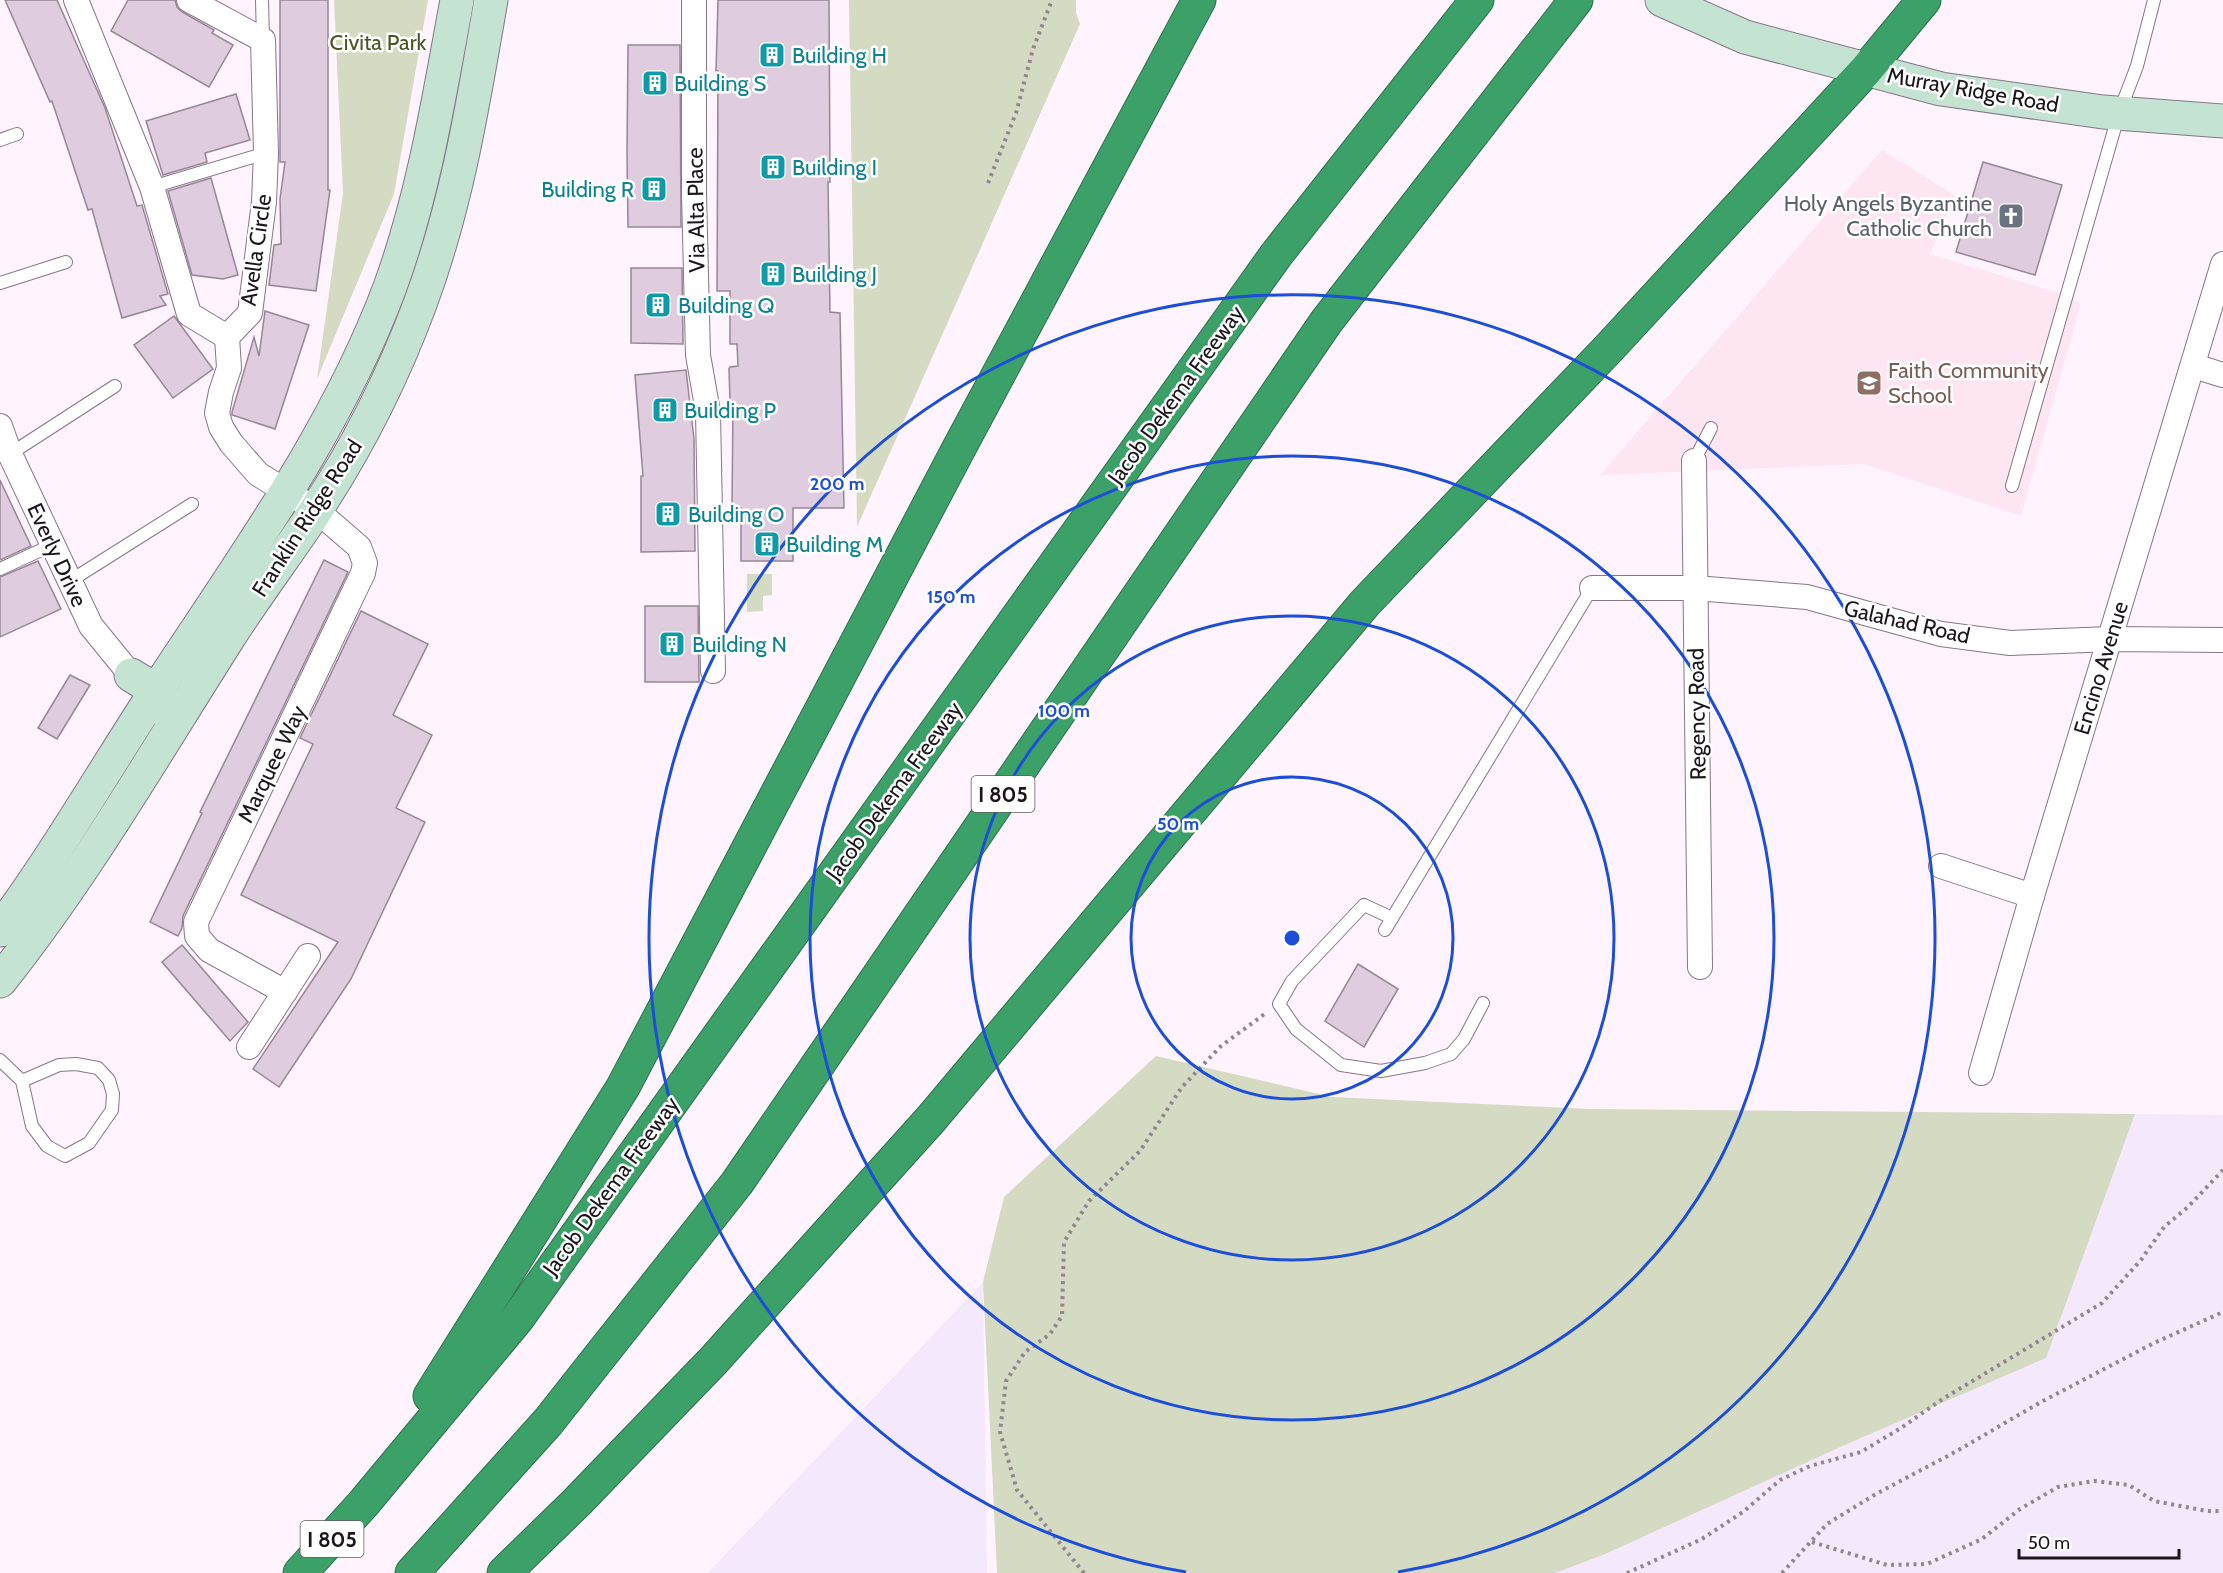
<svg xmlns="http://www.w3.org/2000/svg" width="2223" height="1573" font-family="Cabin,sans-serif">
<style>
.industrial{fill:#f4e8fc}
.education{fill:#fde5f2}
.green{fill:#d5dac3}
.building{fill:#dfccde;stroke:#978697;stroke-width:1.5}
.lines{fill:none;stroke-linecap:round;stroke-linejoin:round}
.lane-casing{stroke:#877686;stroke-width:14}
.street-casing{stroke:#877686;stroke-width:26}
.secondary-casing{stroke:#877686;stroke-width:35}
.highway-casing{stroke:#31704e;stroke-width:35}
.path{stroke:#918790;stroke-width:4;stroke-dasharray:3 4.5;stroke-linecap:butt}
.lane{stroke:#fff;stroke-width:12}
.street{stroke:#fff;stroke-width:24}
.secondary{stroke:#c4e3d2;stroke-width:33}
.highway{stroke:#3ca169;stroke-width:33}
.ring{fill:none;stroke:#1d4ed8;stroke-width:3}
.labels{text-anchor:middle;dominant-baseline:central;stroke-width:5;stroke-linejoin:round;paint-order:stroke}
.shield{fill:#fff;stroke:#605b60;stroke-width:1.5}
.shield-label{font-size:21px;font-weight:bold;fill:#1c151c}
.park-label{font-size:22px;fill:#4b5423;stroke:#fff}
.culture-label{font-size:22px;fill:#0d838f;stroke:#fff;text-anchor:start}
.street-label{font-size:22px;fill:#1c151c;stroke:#fff}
.worship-label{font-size:22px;fill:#5b616d;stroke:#fff;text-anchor:end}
.education-label{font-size:22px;fill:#785e54;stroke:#fff;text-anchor:start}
.centre{fill:#1d4ed8;stroke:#fff;stroke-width:3}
.ring-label{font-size:18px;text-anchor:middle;font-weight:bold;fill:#1d4ed8;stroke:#fff;stroke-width:5;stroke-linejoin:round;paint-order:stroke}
</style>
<rect width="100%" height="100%" fill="#fff3fe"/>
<g class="industrial">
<polygon points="2135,1114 2223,1115 2223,1573 1555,1573 1603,1555 1847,1444 2046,1358"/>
<polygon points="983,1282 987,1573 708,1573"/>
</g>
<polygon class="education" points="1882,150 1956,196 1930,254 2058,293 2081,303 2021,516 1864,464 1600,475"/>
<g class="green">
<polygon points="334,0 428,0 394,194 317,379 343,193"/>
<polygon points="849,0 1076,0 1076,13 1080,24 857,527"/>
<polygon points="747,574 772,574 772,595 763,596 763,611 747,612"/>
<polygon points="1156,1056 1332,1097 1590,1109 2135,1114 2046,1358 1847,1444 1603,1555 1555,1573 997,1573 983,1282 1004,1197"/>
</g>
<g class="building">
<polygon points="5,0 57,0 105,108 137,206 142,205 168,294 160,296 166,305 122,318 92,209 88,210 52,101 50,102"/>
<polygon points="128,0 175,0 177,7 182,12 214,30 212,33 233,45 209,87 111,31"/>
<polygon points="280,0 328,0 328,190 330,190 316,291 269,285 274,245 281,244 280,199 285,162 280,162"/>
<polygon points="718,0 829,0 830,182 828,182 830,312 840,313 844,508 793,508 793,561 741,561 741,508 732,508 733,401 730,401 729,369 730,367 738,366 737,344 730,344 730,291 717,291 718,71 716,71"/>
<polygon points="628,45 680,45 681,227 628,227 627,152"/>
<polygon points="236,94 250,140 205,153 207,162 163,175 146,121"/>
<polygon points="1983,162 2062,185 2035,275 1956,252"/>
<polygon points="211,178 238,275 223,279 192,275 168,191"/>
<polygon points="631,268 682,268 683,344 631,343"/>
<polygon points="265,311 309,325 275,429 232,415 232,412 254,337 259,356"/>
<polygon points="174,316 213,369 173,398 134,345"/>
<polygon points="686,370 694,439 695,551 641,552 641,476 643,476 635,375"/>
<polygon points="0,480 31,546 0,560"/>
<polygon points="324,560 348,572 183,916 182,928 178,936 150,922 202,813 200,812"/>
<polygon points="38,561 61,609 0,637 0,577"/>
<polygon points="645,606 698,606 699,682 645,682"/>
<polygon points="361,611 428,644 393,715 432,735 396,808 425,822 351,979 279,1087 253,1069 338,942 241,895 313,744 300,738"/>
<polygon points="70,675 90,685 57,739 38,728"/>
<polygon points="182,945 248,1022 230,1041 162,962"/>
<polygon points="1358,964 1398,989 1364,1047 1325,1021"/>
</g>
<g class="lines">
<g class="lane-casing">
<g id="lane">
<polyline points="262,0 263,40"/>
<polyline points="0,140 17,134"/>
<polyline points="152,187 266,153"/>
<polyline points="0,283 66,262"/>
<polyline points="10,454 115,386"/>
<polyline points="1694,461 1711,428"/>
<polyline points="2012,486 2119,113 2137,66 2154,0"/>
<polyline points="0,569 52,545"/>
<polyline points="70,581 192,504"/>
<polyline points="1392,918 1364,905 1292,981 1279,1004 1296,1029 1341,1065 1381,1071 1425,1063 1451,1054 1464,1039 1483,1003"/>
<polyline points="1385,930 1592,588"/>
<polyline points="0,1060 22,1081 32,1126 47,1146 65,1156 89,1143 112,1110 113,1094 109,1080 98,1068 76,1064 59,1065 22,1081"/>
</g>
</g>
<g class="street-casing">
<g id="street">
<polyline points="76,0 152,187 189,314 227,337 250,313 264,202 266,153 263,40 189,0"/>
<polyline points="694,0 694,194 698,355 708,412 713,671"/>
<polyline points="227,337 229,368 221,392 217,413 221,427 231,443 258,474 316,510 359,547 365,563 363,573 196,922 197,936 209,950 285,992"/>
<polyline points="2194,366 2223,375"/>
<polyline points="0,426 10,454 91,626 131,675"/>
<polyline points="1694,461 1700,967"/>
<polyline points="1592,588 1695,588 1807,597 1941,634 2010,643 2111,639 2223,640"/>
<polyline points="1941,866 2032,896"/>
<polyline points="249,1047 308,956"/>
<polyline points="1981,1073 2032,896 2223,264"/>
</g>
</g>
<g class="secondary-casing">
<g id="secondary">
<polyline points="1662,0 1745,37 1941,89 2103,112 2223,121"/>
<polyline points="131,675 157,691 164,700 163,709"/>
<path d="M0 930C59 850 109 762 164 679 247 553 337 429 390 287 424 194 439 97 457 0"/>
<path d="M0 981C86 873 155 753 229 637 256 595 286 555 314 513 357 448 393 377 420 304 457 205 473 104 491 0"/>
</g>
</g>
<g class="highway-casing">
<g id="highway">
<polyline points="430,1396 623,1087 958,450 1199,0"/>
<polyline points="300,1573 363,1504 517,1319 1276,255 1477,0"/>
<polyline points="412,1573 548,1422 737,1183 1326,322 1576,0"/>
<polyline points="504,1573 577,1502 714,1360 931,1119 1365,603 1609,348 1866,70 1924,0"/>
</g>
</g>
<g class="path">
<polyline points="988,183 1016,113 1033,49 1052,0"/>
<polyline points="1812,1542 1887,1565 1927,1564 1982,1539 2020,1509 2058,1487 2094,1481 2129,1485 2154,1501 2207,1511 2223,1511"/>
<polyline points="1084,1573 1017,1490 1000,1432 1006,1381 1025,1352 1050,1334 1062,1316 1064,1242 1089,1201 1140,1151 1182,1087 1221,1046 1266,1013"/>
<polyline points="1627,1573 1702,1539 1743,1512 1780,1480 1810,1466 1861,1452 1901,1428 1941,1400 2102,1303 2141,1260 2164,1227 2188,1207 2223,1170"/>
<polyline points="1782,1573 1827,1524 1876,1494 1955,1452 2041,1402 2154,1343 2223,1312"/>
</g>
<use href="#lane" class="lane"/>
<use href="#street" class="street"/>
<use href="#secondary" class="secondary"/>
<use href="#highway" class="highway"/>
</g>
<g class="ring">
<circle cx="1292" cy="938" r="161"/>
<circle cx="1292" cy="938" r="322"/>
<circle cx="1292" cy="938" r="482"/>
<path d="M1186 1572A643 643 0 1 1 1398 1572"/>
</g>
<defs>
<g id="building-square" transform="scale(1.35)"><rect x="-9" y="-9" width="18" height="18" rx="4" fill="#0f9aa8" stroke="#fff"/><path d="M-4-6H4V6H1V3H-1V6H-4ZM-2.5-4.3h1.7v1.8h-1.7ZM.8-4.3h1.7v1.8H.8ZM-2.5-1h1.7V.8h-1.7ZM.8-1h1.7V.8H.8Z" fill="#fff"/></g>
<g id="church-square" transform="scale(1.35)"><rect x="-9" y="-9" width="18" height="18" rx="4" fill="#6b7280" stroke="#fff"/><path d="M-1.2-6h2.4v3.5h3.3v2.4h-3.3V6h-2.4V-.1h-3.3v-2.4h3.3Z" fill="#fff"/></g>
<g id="school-square" transform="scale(1.35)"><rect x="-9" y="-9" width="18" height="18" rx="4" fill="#8d6e63" stroke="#fff"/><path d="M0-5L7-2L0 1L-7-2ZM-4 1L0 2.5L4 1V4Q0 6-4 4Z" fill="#fff"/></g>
</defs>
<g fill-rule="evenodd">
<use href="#building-square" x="772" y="55"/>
<use href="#building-square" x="655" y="83"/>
<use href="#building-square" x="773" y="167"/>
<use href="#building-square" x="654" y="189"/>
<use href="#church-square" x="2011" y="216"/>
<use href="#building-square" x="773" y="274"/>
<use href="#building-square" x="658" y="305"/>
<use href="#school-square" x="1869" y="383"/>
<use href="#building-square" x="665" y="410"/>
<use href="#building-square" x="668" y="514"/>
<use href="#building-square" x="767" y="544"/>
<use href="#building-square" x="672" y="644"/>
</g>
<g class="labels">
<g class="shield">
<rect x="971.5" y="776" width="63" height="36" rx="4.5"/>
<rect x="300.5" y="1521" width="63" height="36" rx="4.5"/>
</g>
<g class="shield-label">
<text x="1003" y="794">I 805</text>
<text x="332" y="1539">I 805</text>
</g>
<g class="park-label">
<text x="378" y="42">Civita Park</text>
</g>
<g class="culture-label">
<text x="792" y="55">Building H</text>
<text x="674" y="83">Building S</text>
<text x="792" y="167">Building I</text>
<text x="634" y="189" text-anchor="end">Building R</text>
<text x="792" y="274">Building J</text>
<text x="678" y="305">Building Q</text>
<text x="684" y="410">Building P</text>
<text x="688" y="514">Building O</text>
<text x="786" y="544">Building M</text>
<text x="692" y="644">Building N</text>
</g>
<g class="street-label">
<text transform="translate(1973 90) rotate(10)">Murray Ridge Road</text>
<text transform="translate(696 210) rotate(-91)">Via Alta Place</text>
<text transform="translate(256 250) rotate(-82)">Avella Circle</text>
<text transform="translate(1176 395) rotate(-54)">Jacob Dekema Freeway</text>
<text transform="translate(307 518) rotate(-57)">Franklin Ridge Road</text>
<text transform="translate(57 555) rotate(65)">Everly Drive</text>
<text transform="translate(1907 622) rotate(13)">Galahad Road</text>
<text transform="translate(2101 668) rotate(-73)">Encino Avenue</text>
<text transform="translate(1697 714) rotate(-91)">Regency Road</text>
<text transform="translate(272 764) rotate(-64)">Marquee Way</text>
<text transform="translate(894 791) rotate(-54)">Jacob Dekema Freeway</text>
<text transform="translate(611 1186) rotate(-54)">Jacob Dekema Freeway</text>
</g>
<g class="worship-label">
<text x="1992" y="203">Holy Angels Byzantine<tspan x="1992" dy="25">Catholic Church</tspan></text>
</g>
<g class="education-label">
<text x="1888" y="370">Faith Community<tspan x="1888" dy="25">School</tspan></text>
</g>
</g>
<circle cx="1292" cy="938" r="9" class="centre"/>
<g class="ring-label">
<text x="837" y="490">200 m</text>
<text x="951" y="603">150 m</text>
<text x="1064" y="717">100 m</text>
<text x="1178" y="830">50 m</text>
</g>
<path d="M2019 1549v9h160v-9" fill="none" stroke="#1c151c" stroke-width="3"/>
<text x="2028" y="1549" font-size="18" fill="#1c151c" stroke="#ffffff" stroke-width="4.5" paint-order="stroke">50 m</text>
</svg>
